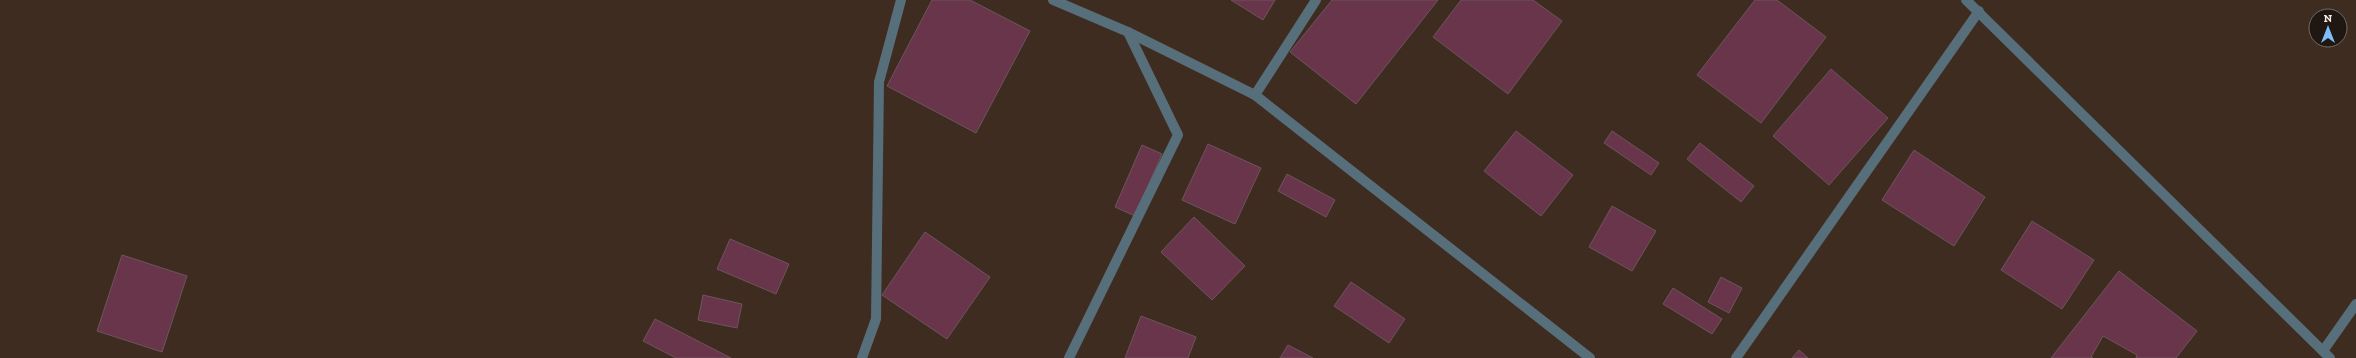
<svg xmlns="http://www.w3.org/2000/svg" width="2356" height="358" font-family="'Zilla Slab',serif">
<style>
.building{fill:#69354b;stroke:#6d545d}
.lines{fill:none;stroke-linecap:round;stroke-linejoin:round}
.minor{stroke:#566f7b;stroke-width:10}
.tertiary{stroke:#566f7b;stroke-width:10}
</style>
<rect width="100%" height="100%" fill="#3f2c20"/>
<g class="building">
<polygon points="932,0 970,0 1030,31 976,133 887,86"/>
<polygon points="1231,0 1275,0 1263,20"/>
<polygon points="1332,0 1438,0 1356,104 1290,52"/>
<polygon points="1461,0 1533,0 1562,21 1508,94 1433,37"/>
<polygon points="1755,0 1777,0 1826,37 1761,123 1697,75"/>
<polygon points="1831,69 1888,118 1829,185 1773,136"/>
<polygon points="1516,131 1573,175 1541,216 1484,171"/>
<polygon points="1612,131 1659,163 1651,175 1604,143"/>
<polygon points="1700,143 1754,186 1741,202 1687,159"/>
<polygon points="1208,144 1261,168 1235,224 1182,200"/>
<polygon points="1142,145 1162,154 1135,216 1115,207"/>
<polygon points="1914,150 1985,197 1954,246 1882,200"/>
<polygon points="1287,174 1335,200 1326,217 1278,191"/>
<polygon points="1612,206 1656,231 1632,271 1589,247"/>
<polygon points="1194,217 1245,266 1212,300 1161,252"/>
<polygon points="2032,221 2094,260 2062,309 2001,270"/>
<polygon points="925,232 990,277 947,339 882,295"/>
<polygon points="730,239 789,264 776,294 717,269"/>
<polygon points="122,255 187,276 162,352 97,331"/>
<polygon points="2119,271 2197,331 2176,358 2136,358 2137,355 2103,336 2091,357 2093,358 2051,358"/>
<polygon points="1721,277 1742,288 1729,313 1708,302"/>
<polygon points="1351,282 1405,319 1389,343 1334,306"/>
<polygon points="1673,288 1722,319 1712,334 1663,304"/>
<polygon points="703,295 742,304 737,328 698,320"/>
<polygon points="1141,316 1196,337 1188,358 1125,358"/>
<polygon points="655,319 731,358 676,358 643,341"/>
<polygon points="1288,345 1313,358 1280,358"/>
<polygon points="1799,350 1808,358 1792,358"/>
</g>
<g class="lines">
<g class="minor">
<polyline points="1053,0 1128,32 1255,95 1590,358"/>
<polyline points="1255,95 1316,0"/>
<polyline points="2323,351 2356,304"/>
<polyline points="862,358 876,319 879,82 901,0"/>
<polyline points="1069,358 1178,135 1128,32"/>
<polyline points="1736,358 1979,11"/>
</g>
<polyline class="tertiary" points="1966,0 2330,358"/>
</g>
<g transform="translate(2328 28)"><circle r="19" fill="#1f1711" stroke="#756b65"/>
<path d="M0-3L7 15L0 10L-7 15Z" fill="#7ebef9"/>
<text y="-6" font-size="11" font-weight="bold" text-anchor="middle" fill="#f7e9e2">N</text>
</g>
</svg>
